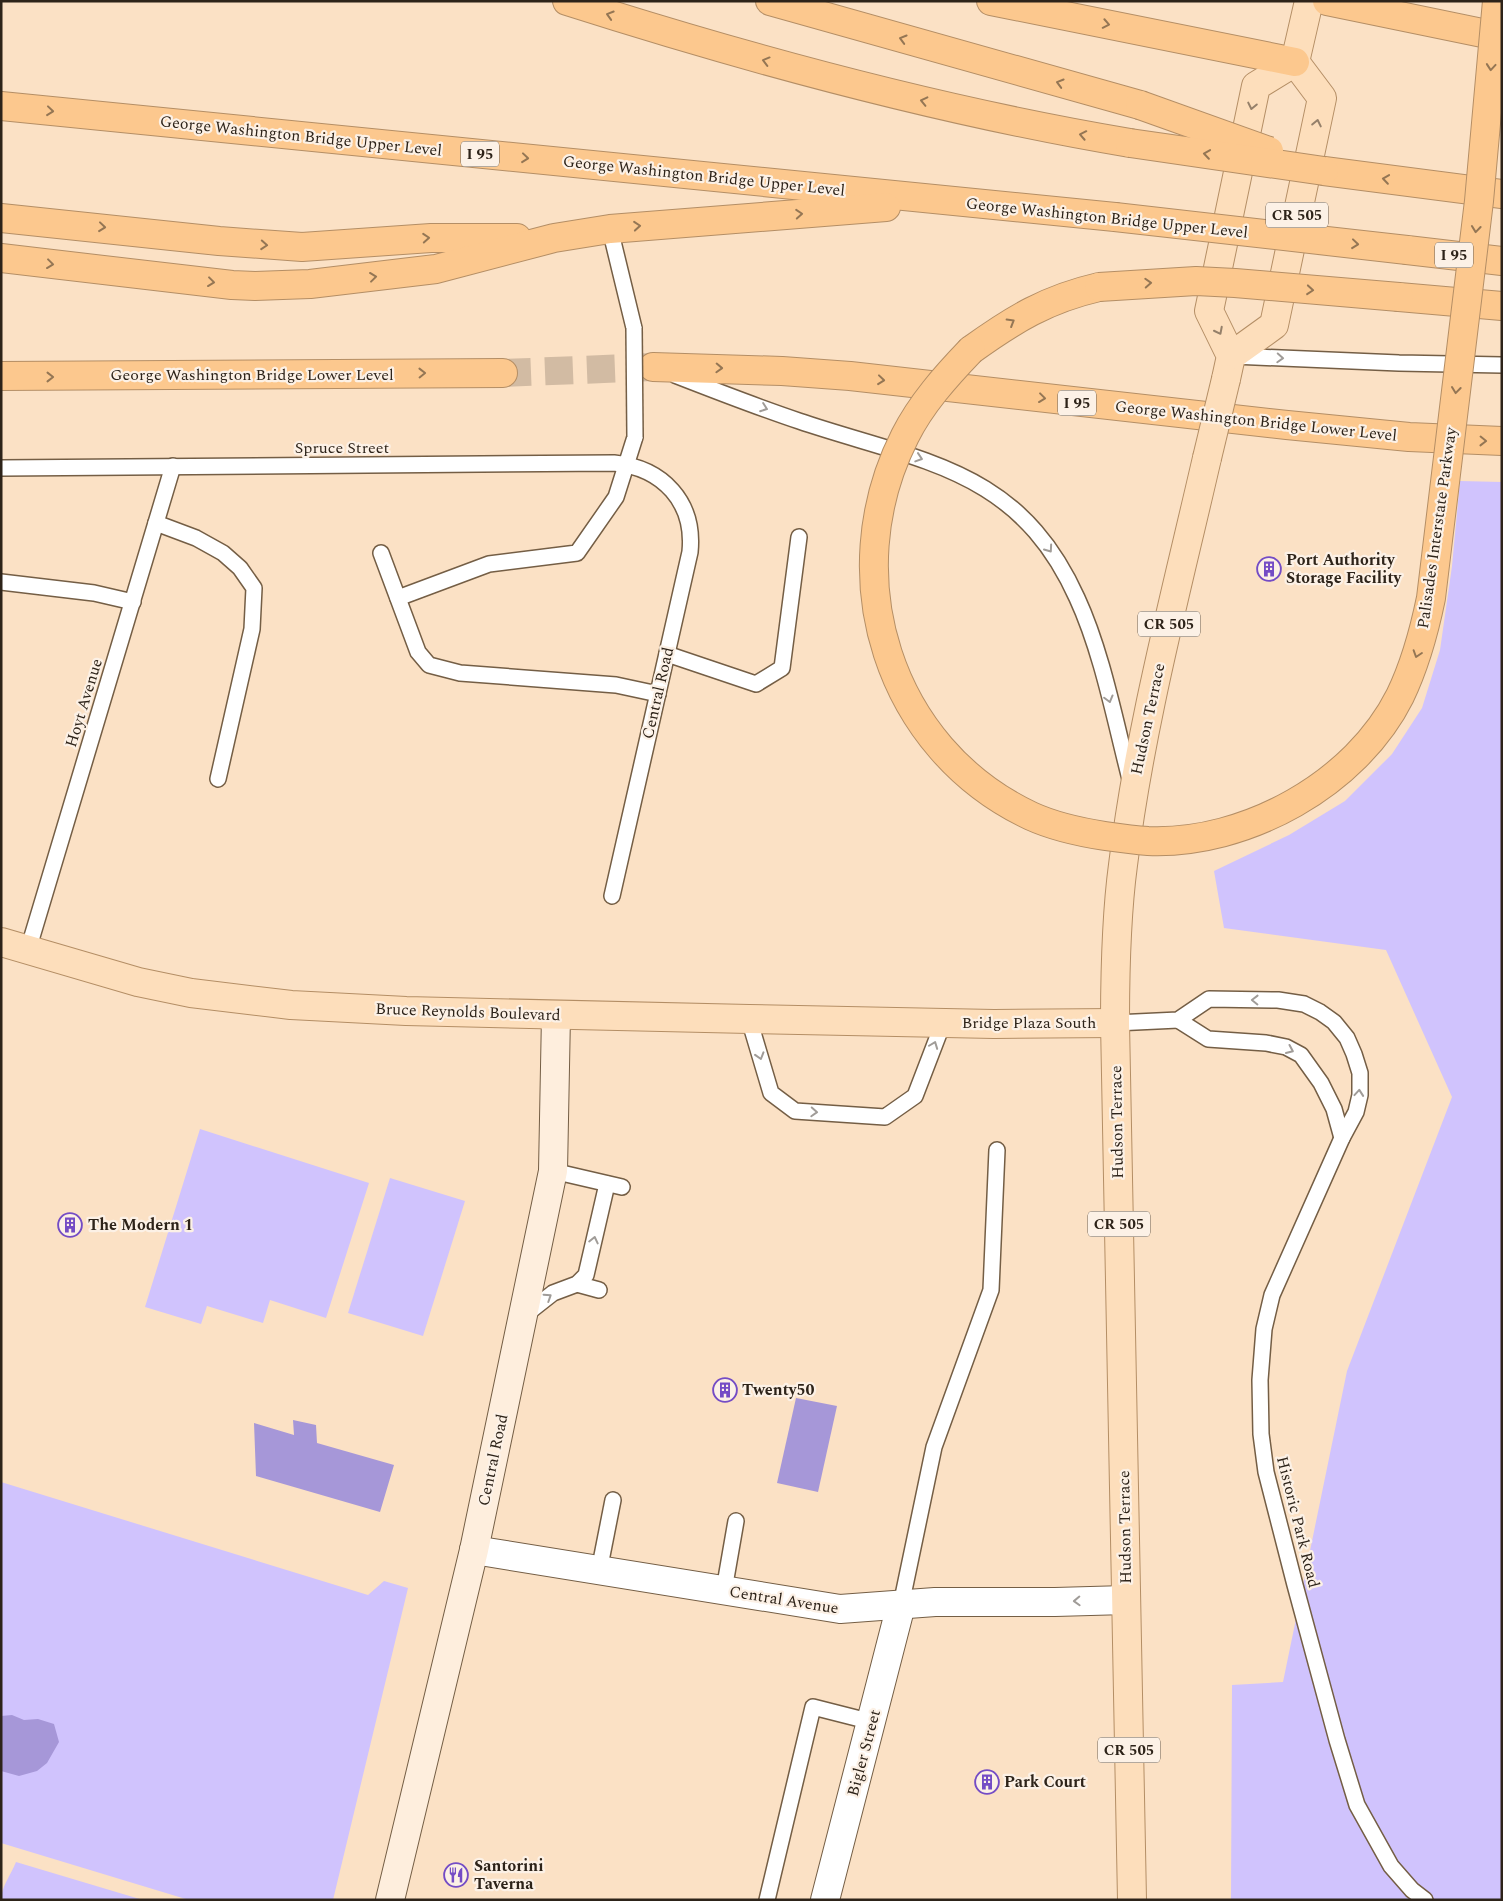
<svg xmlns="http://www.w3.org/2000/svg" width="1503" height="1901" font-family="Spectral,serif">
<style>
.green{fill:#d0c3fd}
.water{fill:#a697d8}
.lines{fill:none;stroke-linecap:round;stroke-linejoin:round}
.highway-tunnel{stroke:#d2bba3;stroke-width:28;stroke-dasharray:28 14;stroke-linecap:butt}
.lane-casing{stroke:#745e45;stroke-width:18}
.street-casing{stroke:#745e45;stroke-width:30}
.secondary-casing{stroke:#745e45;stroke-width:30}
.primary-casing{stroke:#b48e65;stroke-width:30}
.highway-casing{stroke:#b48e65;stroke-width:30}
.lane{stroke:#fff;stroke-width:15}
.street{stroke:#fff;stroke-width:28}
.secondary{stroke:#feeedd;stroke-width:28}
.primary{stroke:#fddebb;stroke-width:28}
.highway{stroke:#fcc88e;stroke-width:28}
.lane-bridge-casing{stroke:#745e45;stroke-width:18;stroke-linecap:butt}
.primary-bridge-casing{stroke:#b48e65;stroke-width:30;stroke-linecap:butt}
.highway-bridge-casing{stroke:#b48e65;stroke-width:30;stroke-linecap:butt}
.lane-bridge{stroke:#fff;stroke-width:15}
.primary-bridge{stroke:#fddebb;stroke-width:28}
.highway-bridge{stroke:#fcc88e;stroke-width:28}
.oneway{stroke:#947654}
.oneway2{stroke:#95806a}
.oneway3{stroke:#a09c98}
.labels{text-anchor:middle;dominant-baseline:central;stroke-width:4.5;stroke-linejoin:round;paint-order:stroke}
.shield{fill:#fcf1e6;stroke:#6b6156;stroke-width:1}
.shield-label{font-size:15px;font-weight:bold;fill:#2d2319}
.street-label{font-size:16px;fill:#2d2319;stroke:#fcf1e6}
.poi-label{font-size:16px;font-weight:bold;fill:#2d2319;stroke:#fcf1e6;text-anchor:start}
</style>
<rect width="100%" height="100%" fill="#fbe1c5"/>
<g class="green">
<polygon points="1460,481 1502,482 1502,1900 1231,1900 1232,1685 1283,1682 1347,1371 1452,1097 1386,950 1224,928 1214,871 1289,835 1345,801 1392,754 1422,708 1440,650 1452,566"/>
<polygon points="200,1129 369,1183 326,1318 270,1300 263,1323 207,1306 201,1324 145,1307"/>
<polygon points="390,1178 465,1201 423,1336 348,1313"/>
<polygon points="1,1482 368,1595 384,1581 408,1588 333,1900 189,1900 1,1843"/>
<path d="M16 1862 143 1900H1C1 1887 11 1875 16 1862Z"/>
</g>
<g class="water">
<polygon points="796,1398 837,1406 818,1492 777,1483"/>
<polygon points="293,1420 316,1425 317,1443 394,1465 380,1512 256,1476 254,1423 294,1435"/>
<polygon points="12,1715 24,1720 38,1719 54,1724 59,1742 47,1763 37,1771 19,1776 1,1771 1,1716"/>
</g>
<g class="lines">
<polyline class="highway-tunnel" points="503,373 653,367"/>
<g class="lane-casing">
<g id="lane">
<polyline points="610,229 634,328"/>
<polyline points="1233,356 1399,363 1502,365"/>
<path d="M675 375C716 391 757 407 799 421 920 462 1018 467 1077 598 1102 652 1115 721 1130 779"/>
<path d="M1 468 614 463C663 468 695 502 690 552L612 896"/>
<polyline points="156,523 196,538 223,553 240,568 254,588 252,629 218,779"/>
<polyline points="381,553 418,652 429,665 460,673 616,685 658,694"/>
<polyline points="1,582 94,593 133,602"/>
<polyline points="398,598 489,564 577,553 616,497 635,437"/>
<polyline points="667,654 756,684 782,668 799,537"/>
<polyline points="28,950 173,466"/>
<polyline points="749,1019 771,1093 795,1111 885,1117 915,1096 943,1023"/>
<polyline points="1178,1020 1208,1039 1266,1043 1286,1047 1301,1055 1321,1083 1334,1109 1342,1138"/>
<polyline points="1115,1023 1178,1020 1209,999 1278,1000 1304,1004 1320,1012 1334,1022 1347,1038 1354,1054 1360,1073 1360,1095 1356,1112 1342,1138 1272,1295 1264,1329 1260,1380 1261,1434 1266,1472 1295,1585 1337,1740 1357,1805 1391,1866 1412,1890 1425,1900"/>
<polyline points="553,1171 622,1187"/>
<polyline points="577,1284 599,1290"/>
<polyline points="525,1315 553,1293 577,1284 586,1275 607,1184"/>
<polyline points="599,1571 613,1500"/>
<polyline points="724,1590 736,1521"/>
<polyline points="901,1605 934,1447 991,1290 997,1150"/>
<polyline points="767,1900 813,1707 872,1722"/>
</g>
</g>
<g class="street-casing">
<g id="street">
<polyline points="474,1550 840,1609 935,1602 1055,1602 1126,1600"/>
<polyline points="825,1900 901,1605"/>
</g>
</g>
<g class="secondary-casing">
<polyline id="secondary" points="390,1900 474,1550 553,1171 556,1015"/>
</g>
<g class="primary-casing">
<g id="primary">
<polyline points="1231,356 1274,325 1322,98 1295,62"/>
<polyline points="1226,379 1231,356 1209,311 1256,86 1295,62 1309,1"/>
<polyline points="1,942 138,982 191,993 291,1005 406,1011 749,1019 994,1024 1115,1023"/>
<path d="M1132 1900 1115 1023C1115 970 1116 917 1123 865 1140 727 1176 593 1207 458"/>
</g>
</g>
<g class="highway-casing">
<g id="highway">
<path d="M567 1C752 60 939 111 1130 143"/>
<polyline points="770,1 1140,105"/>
<polyline points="991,1 1295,62"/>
<polyline points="1327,1 1502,37"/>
<polyline points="1,106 1115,217"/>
<polyline points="1324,171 1502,194"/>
<polyline points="1,218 219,241 302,247 431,238 517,238"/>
<polyline points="1407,250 1502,261"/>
<polyline points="1,258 232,285 255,286 310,284 436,269 554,238 610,229 886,207"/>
<polyline points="1399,297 1502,306"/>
<path d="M971 350C1014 319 1047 299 1099 287"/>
<polyline points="653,367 782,371 850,376 1287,425 1409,437 1502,441"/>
<polyline points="1,376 503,373"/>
</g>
</g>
<use href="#lane" class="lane"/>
<use href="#street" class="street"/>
<use href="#secondary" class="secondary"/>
<use href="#primary" class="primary"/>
<use href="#highway" class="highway"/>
<g class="lane-bridge-casing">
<polyline id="lane-bridge" points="634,328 635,437"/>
</g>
<g class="primary-bridge-casing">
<polyline id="primary-bridge" points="1207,458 1226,379"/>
</g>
<g class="highway-bridge-casing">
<g id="highway-bridge">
<polyline points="1140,105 1269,151"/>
<polyline points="1130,143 1324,171"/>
<polyline points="1115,217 1407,250"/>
<polyline points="1099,287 1196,281 1235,283 1399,297"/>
<path d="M971 350C946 376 921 404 905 436 834 576 888 749 1031 816 1055 827 1079 832 1105 836 1119 838 1133 840 1148 841 1246 845 1356 784 1400 696 1415 665 1424 632 1431 598L1479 201 1497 1"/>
</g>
</g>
<use href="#lane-bridge" class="lane-bridge"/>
<use href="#primary-bridge" class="primary-bridge"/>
<use href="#highway-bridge" class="highway-bridge"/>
</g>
<defs><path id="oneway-chevron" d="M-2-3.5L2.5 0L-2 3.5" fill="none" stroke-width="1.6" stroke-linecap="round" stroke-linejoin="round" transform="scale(1.25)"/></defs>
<g class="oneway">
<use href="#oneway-chevron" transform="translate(610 15) rotate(-163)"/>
<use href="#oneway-chevron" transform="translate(1106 24) rotate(11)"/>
<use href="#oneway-chevron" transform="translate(903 39) rotate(-164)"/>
<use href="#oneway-chevron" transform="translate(766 61) rotate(-165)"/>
<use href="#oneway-chevron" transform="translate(1491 67) rotate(95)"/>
<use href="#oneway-chevron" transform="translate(1060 83) rotate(-164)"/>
<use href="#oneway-chevron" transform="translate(924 101) rotate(-167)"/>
<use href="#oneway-chevron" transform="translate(50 111) rotate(6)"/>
<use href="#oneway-chevron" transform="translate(1083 135) rotate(-169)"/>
<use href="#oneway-chevron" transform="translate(1207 154) rotate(-172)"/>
<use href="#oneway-chevron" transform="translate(525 158) rotate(6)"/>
<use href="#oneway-chevron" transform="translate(1386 179) rotate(-172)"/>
<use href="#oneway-chevron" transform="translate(799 214) rotate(-4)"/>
<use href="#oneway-chevron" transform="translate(637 226) rotate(-5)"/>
<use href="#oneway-chevron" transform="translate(102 227) rotate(6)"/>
<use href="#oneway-chevron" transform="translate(1476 229) rotate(96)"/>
<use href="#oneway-chevron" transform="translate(426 238) rotate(-4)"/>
<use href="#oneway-chevron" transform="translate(1355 244) rotate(6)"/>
<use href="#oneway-chevron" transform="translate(264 245) rotate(4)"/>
<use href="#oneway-chevron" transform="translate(50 264) rotate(7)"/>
<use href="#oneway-chevron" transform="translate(373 277) rotate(-7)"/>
<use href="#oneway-chevron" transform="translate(211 282) rotate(7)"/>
<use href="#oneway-chevron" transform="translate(1148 283) rotate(-3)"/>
<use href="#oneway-chevron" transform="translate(1310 290) rotate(5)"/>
<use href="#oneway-chevron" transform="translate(1011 322) rotate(-31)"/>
<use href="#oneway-chevron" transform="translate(719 368) rotate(2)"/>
<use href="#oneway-chevron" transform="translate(422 373) rotate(-1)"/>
<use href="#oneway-chevron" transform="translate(50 377)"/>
<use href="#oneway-chevron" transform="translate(881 380) rotate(6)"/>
<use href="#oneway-chevron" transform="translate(1456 390) rotate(97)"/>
<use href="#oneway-chevron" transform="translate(1042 398) rotate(7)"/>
<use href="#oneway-chevron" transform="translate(1483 441) rotate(1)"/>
<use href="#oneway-chevron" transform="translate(1417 654) rotate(108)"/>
</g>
<g class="oneway2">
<use href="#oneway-chevron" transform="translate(1252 106) rotate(102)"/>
<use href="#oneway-chevron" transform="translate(1317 123) rotate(-78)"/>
<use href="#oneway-chevron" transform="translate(1219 331) rotate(63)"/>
</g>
<g class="oneway3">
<use href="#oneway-chevron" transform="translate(1280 358) rotate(3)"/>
<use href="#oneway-chevron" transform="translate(764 408) rotate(20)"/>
<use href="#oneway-chevron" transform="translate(919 458) rotate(18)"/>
<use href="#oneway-chevron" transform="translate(1049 549) rotate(55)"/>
<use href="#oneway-chevron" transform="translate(1109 699) rotate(75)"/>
<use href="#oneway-chevron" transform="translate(1255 1000) rotate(-179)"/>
<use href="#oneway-chevron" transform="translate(934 1045) rotate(-69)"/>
<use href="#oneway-chevron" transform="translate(1290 1050) rotate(24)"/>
<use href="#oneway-chevron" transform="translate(760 1056) rotate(73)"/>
<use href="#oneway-chevron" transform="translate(1359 1093) rotate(-85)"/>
<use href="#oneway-chevron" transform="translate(814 1112) rotate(3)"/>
<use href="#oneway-chevron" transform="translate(594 1240) rotate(-77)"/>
<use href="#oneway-chevron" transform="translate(548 1297) rotate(-33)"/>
<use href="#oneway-chevron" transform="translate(1077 1601) rotate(178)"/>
</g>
<defs>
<g id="building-ring" transform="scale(1.25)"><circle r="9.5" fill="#fcf1e6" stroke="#744cc5" stroke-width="1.5"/><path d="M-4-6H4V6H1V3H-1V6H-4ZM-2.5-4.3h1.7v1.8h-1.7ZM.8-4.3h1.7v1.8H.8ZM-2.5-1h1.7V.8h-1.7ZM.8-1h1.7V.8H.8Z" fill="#744cc5"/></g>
<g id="restaurant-ring" transform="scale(1.25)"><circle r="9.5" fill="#fcf1e6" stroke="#744cc5" stroke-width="1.5"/><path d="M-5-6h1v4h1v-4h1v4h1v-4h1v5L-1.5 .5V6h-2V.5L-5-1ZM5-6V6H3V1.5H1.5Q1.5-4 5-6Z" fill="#744cc5"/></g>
</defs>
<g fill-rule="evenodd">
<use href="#building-ring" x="1269" y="569"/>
<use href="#building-ring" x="70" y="1225"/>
<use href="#building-ring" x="725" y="1390"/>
<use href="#building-ring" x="987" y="1782"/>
<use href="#restaurant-ring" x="456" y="1875"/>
</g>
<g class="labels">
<g class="shield">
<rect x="461" y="141.5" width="38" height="25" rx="4"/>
<rect x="1266" y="202.5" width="62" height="25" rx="4"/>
<rect x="1435" y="242.5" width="38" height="25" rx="4"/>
<rect x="1058" y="390.5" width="38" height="25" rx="4"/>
<rect x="1138" y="611.5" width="62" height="25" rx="4"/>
<rect x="1088" y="1211.5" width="62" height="25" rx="4"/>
<rect x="1098" y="1737.5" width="62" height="25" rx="4"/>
</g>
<g class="shield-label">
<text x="480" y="154">I 95</text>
<text x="1297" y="215">CR 505</text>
<text x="1454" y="255">I 95</text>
<text x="1077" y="403">I 95</text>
<text x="1169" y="624">CR 505</text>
<text x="1119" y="1224">CR 505</text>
<text x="1129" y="1750">CR 505</text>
</g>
<g class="street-label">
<text transform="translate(301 136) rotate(6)">George Washington Bridge Upper Level</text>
<text transform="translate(704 176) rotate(6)">George Washington Bridge Upper Level</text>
<text transform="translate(1107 218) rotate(6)">George Washington Bridge Upper Level</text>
<text x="252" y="375">George Washington Bridge Lower Level</text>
<text transform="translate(1256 421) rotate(6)">George Washington Bridge Lower Level</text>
<text x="342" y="448">Spruce Street</text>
<text transform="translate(1437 528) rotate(-82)">Palisades Interstate Parkway</text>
<text transform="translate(658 693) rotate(-77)">Central Road</text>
<text transform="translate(84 703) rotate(-73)">Hoyt Avenue</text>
<text transform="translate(1148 719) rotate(-78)">Hudson Terrace</text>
<text transform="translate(468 1012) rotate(2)">Bruce Reynolds Boulevard</text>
<text x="1029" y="1023">Bridge Plaza South</text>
<text transform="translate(1117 1122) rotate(-91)">Hudson Terrace</text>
<text transform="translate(493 1460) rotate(-78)">Central Road</text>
<text transform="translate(1298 1522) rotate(76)">Historic Park Road</text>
<text transform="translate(1125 1527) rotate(-91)">Hudson Terrace</text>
<text transform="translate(784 1600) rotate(9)">Central Avenue</text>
<text transform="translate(864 1753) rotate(-75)">Bigler Street</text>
</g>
<g class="poi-label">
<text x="1286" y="560">Port Authority<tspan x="1286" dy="18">Storage Facility</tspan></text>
<text x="88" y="1225">The Modern 1</text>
<text x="742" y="1390">Twenty50</text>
<text x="1004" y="1782">Park Court</text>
<text x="474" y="1866">Santorini<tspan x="474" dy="18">Taverna</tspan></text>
</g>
</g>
<rect width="1503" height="1901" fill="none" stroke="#2d2319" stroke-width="5"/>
</svg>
